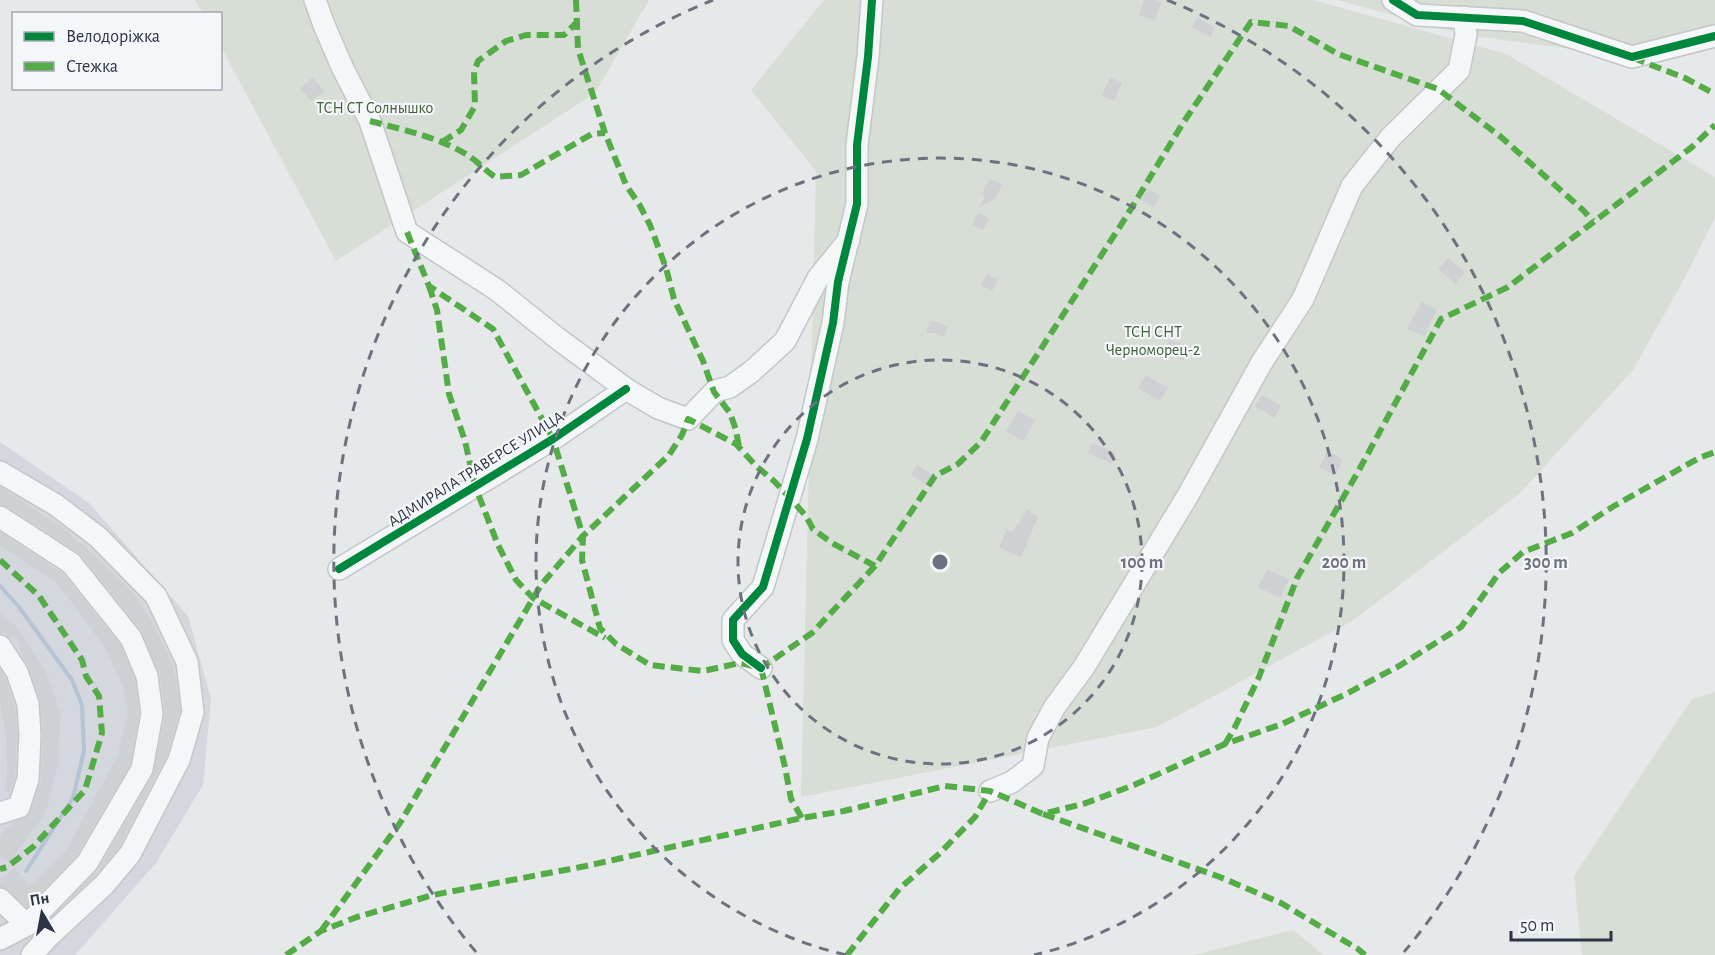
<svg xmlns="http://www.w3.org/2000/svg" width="1715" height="955" font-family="'Alegreya Sans',sans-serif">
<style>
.built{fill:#d4d7dd}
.green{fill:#d6ded6}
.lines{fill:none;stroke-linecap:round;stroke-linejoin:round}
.stream{stroke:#b4c4d5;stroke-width:4}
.building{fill:#ced0d3}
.minor-casing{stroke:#c4c6c8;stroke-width:24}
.minor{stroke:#f5f6f7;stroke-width:21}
.quiet{stroke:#54ac47;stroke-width:6;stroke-dasharray:12 6;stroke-linecap:butt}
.cycleway-casing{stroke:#f4f6f9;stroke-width:11}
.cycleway{stroke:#00873e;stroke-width:8}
.ring{fill:none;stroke:#6c737f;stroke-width:3;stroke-dasharray:10 8}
.labels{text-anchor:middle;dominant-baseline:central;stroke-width:4.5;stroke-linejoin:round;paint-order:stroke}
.park-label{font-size:16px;fill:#3f6138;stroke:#f4f6f9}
.street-label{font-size:16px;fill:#2b3445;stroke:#f4f6f9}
.centre{fill:#6c737f;stroke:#f4f6f9;stroke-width:3}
.ring-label{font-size:18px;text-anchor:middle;font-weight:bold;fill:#6c737f;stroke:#f4f6f9;stroke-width:4.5;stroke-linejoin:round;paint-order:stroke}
</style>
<rect width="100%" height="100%" fill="#e6e8ea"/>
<polygon class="built" points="0,442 89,503 188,616 211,699 203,785 156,863 75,955 0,955"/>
<g class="green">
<polygon points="195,0 649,0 595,93 336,261 221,47 220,14 203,13"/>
<polygon points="824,0 1314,0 1506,54 1715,177 1715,218 1684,279 1633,370 1519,494 1352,621 1157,727 801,797 816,171 751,90"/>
<polygon points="1338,0 1715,0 1715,27 1656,60 1466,35"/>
<polygon points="1715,692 1715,955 1582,955 1574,876 1692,699"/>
<polygon points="1293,930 1324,955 1194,955"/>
</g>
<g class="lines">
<polyline class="stream" points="0,586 19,607 72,680 82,705 84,751 73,798 26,871"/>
</g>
<g class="building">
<polygon points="1144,0 1154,0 1161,3 1155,20 1139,15"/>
<polygon points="1197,18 1215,27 1211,37 1192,28"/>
<polygon points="313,77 324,91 311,101 300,88"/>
<polygon points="1110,77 1122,83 1114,101 1102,96"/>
<polygon points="989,179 1002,184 996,198 981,206 985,196 982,194"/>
<polygon points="1148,189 1160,196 1154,207 1142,200"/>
<polygon points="978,213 989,218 983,230 972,225"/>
<polygon points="1448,258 1465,272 1456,284 1438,269"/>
<polygon points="987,274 998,280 992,291 981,285"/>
<polygon points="1421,302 1437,310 1424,336 1407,329"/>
<polygon points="930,321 938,322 948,327 943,337 935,333 926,333"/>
<polygon points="1169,339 1192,348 1186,361 1164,353"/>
<polygon points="1146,375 1168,388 1160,401 1138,388"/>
<polygon points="1262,395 1281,406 1274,418 1255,406"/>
<polygon points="1018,411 1035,420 1023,441 1006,432"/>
<polygon points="1092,443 1116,453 1112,464 1088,453"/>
<polygon points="1327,451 1343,459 1336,475 1319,468"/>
<polygon points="917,465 933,475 926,485 911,475"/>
<polygon points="0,487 61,527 91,552 132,591 153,624 172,664 177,684 180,711 167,755 119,847 95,876 67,902 98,870 153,775 165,716 160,674 141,630 81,555 7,506 0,504"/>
<polygon points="1027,510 1038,517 1021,557 999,547 1007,530 1012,532"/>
<polygon points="0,532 62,573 120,645 135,679 139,714 130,765 77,855 27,907 9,890 0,887 0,880 15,868 29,886 67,849 117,757 128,712 122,684 106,649 67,596 53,580 0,546"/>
<polygon points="1267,569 1289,579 1280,598 1258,587"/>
<polygon points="0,612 16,626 46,672 61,714 58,757 60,757 45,814 9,862 0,855 0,836 3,831 16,821 28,816 31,811 41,780 43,734 40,700 29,668 23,658 16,636 9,638 5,634 0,633"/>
<polygon points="0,669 5,678 15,707 17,735 15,777 10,792 5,792 7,774 6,734 0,701"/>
</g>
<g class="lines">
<g class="minor-casing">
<g id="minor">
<polyline points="315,0 324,25 343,69 370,121 407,232 497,290 557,338 626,389 658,408 688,419 715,391 730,387 751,372 785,341 818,278 849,240"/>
<polyline points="1393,0 1417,15 1523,21 1632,57 1715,36"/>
<polyline points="0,472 56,505 98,537 156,596 187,662 193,712 179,760 130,854 104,885 47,938 32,955"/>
<polyline points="0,517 71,563 131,638 147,676 152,714 142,769 87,863 27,925 0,939"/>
<polyline points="339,569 553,439 626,389"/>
<polyline points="0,646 17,672 28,704 30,735 28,779 19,807 0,813"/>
<polyline points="761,668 742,654 733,640 733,620 763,587 807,439 833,323 838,282 857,204 857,145 868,57 872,0"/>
<polyline points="990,791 1012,782 1033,766 1038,738 1054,708 1084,667 1187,497 1262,362 1303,299 1352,186 1390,138 1459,70 1466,35 1464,17"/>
<polyline points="0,899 27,925"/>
</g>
</g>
<use href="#minor" class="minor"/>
<g class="quiet">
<polyline points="576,0 578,49 605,133 626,185 639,204 650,225 666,268 674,299 703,361 714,392 730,413 736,430 739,447"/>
<polyline points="1633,58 1685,78 1715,94"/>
<path d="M370 121C404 130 439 137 469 156 478 162 486 171 495 177L521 175 592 134 605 133"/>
<polyline points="442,142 461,130 475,106 474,72 478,61 506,41 526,35 564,35 576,23"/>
<polyline points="407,232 429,286 493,329 553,439 583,536 582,560 600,628 616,644 650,665 703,671 740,663 761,668 812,633 875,566 935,476 958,464 981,442 1126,217 1183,123 1251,22 1289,26 1338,54 1438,89 1501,137 1583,210 1593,221"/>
<polyline points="429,286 437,310 449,394 465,441 475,486 498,545 516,580 533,598 605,638"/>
<polyline points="0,560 39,596 82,660 86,676 99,696 102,733 85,790 33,847 7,867 0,869"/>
<polyline points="761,668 785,767 791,799 802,818"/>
<polyline points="1225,744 1235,727 1259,677 1297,578 1359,470 1441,319 1508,287 1692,147 1715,125"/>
<polyline points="1043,814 1220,877 1281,903 1358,949 1365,955"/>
<polyline points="321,931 400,823 541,585 583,536 669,455 682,435 688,419 736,444 756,466 774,481 789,497 806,516 813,529 832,543 875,566"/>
<polyline points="286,955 321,931 357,917 433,895 586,866 802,818 844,811 945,786 990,791 1043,814 1086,803 1134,785 1225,744 1282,724 1346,694 1399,666 1461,627 1499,573 1523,552 1572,533 1614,506 1699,458 1715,452"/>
<polyline points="847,955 899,889 940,853 975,817 990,791"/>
</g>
<g class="cycleway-casing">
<g id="cycleway">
<polyline points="1393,0 1417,15 1523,21 1632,57 1715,36"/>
<polyline points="339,569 553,439 626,389"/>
<polyline points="761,668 742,654 733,640 733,620 763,587 807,439 833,323 838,282 857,204 857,145 868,57 872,0"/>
</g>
</g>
<use href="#cycleway" class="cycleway"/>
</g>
<g class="ring">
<circle cx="940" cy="562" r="202"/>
<path d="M846 955A404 404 0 1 1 1034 955"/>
<path d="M476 952A606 606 0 0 1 713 0M1167 0A606 606 0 0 1 1404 952"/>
</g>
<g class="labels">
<g class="park-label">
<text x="375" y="108">ТСН СТ Солнышко</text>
<text x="1153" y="332">ТСН СНТ<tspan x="1153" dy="18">Черноморец-2</tspan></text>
</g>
<g class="street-label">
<text transform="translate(476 469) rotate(-32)">АДМИРАЛА ТРАВЕРСЕ УЛИЦА</text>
</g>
</g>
<circle cx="940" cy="562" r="9" class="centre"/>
<g class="ring-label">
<text x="1142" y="568">100 m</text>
<text x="1344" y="568">200 m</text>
<text x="1546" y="568">300 m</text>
</g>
<rect x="12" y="12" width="210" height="78" fill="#f4f6f9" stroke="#a4a8b1" stroke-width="1.5"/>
<rect x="24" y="32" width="30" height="9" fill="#00873e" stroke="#a4a8b1" stroke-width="1.5"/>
<text x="66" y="42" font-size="18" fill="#2b3445">Велодоріжка</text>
<rect x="24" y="62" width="30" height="9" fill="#54ac47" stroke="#a4a8b1" stroke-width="1.5"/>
<text x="66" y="72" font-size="18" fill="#2b3445">Стежка</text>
<g transform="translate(42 913) rotate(350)" stroke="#f4f6f9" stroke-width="4.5" paint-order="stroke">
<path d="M0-4.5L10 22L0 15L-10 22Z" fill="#2b3445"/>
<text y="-9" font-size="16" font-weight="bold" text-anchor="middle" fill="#2b3445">Пн</text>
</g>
<path d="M1511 931v9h100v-9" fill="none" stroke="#2b3445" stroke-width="3"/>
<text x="1520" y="931" font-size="18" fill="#2b3445" stroke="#f4f6f9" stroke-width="4.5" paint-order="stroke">50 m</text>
</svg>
